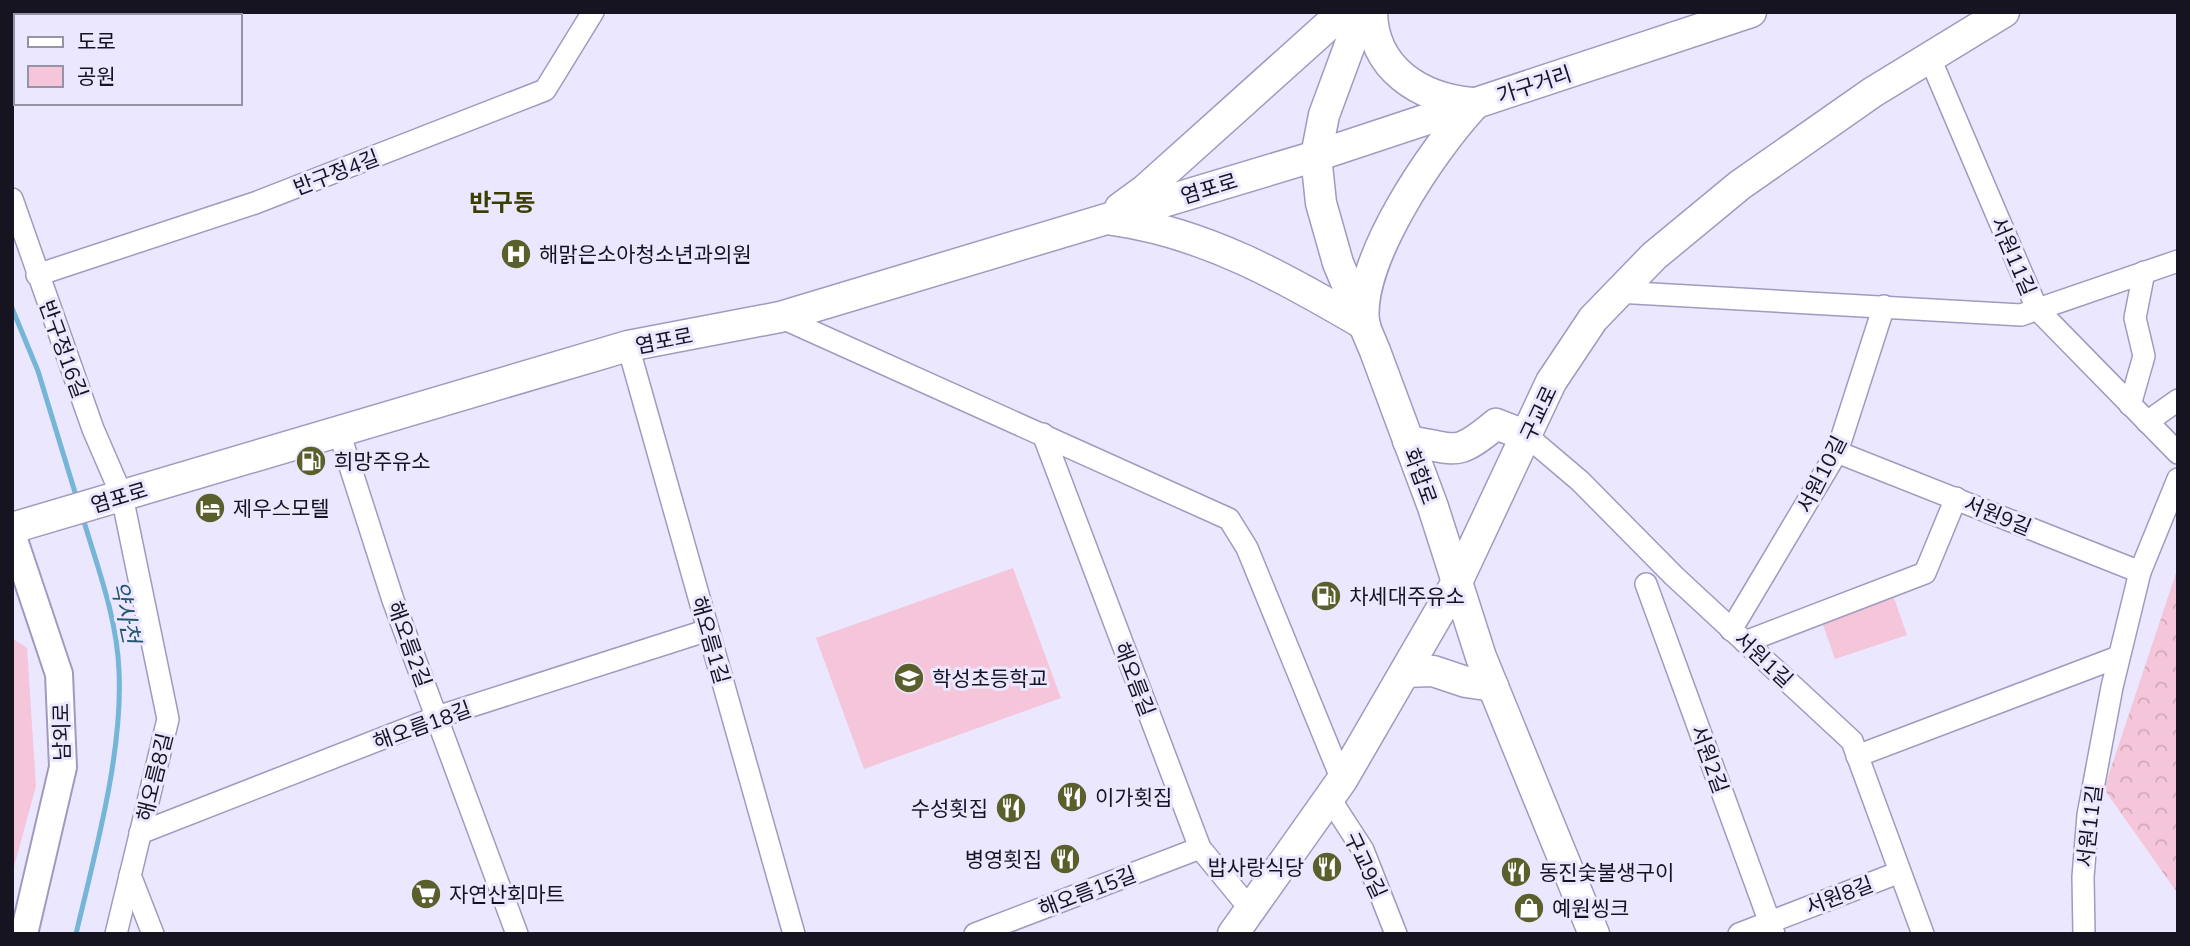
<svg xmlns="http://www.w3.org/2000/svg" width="2190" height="946" font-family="Mulish,'Noto Sans KR',sans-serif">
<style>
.forest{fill:url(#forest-crowns)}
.park{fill:#f5c6d9}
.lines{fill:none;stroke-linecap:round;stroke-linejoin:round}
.stream{stroke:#75b5d8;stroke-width:5}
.minor-casing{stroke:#a19abf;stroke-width:24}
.tertiary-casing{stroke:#a19abf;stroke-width:30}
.secondary-casing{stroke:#a19abf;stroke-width:33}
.minor{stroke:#fff;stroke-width:21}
.tertiary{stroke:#fff;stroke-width:26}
.secondary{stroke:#fff;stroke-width:30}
.labels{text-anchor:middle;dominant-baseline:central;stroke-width:6;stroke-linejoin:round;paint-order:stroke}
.street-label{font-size:21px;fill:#171422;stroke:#ebe7ff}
.poi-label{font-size:21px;fill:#171422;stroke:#ebe7ff;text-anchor:start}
.water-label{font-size:23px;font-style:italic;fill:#23566f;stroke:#ebe7ff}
.quarter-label{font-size:24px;font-weight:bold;fill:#3c3e00;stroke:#ebe7ff}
</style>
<defs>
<pattern id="forest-crowns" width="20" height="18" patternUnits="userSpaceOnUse" patternTransform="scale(1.75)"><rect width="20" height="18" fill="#f5c6d9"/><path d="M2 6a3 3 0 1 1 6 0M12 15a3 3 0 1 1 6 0" fill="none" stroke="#d1a9ba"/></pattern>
</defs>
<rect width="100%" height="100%" fill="#ebe7ff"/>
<polygon class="forest" points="2178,567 2178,894 2104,789"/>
<g class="park">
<polygon points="1013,568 1061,698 864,769 816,638"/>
<polygon points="1894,598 1907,635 1835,659 1822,622"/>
<polygon points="12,638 27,648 36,786 12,874"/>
</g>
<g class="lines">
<g class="stream">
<polyline points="12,308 38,371 77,499"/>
<path d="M76 934C95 853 123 753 119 671 117 617 97 566 82 515"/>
</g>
<g class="minor-casing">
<g id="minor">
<polyline points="1929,56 2037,309 2178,453"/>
<polyline points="12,199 93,429 122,496 168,719 116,934"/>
<polyline points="37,275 255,203 545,90 593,12"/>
<polyline points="1617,292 2021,315 2178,261"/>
<polyline points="780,317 1229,519 1247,548 1342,780"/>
<polyline points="628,346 794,934"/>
<polyline points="2130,405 2144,356 2135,318 2144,272"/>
<polyline points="2147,422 2178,400"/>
<polyline points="339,432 393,600 517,934"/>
<polyline points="1043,434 1200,848 1251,910"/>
<polyline points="1527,436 1580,481 1674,576 1852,741 1923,934"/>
<polyline points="1837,452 2140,572"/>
<polyline points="1646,584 1774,934"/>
<polyline points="1731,630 1837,452 1884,306"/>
<polyline points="1745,642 1925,573 1956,498"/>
<polyline points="1857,756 2118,657"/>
<polyline points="1330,799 1363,850 1396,934"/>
<polyline points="140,833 437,717 708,630"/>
<polyline points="130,875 153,934"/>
<polyline points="975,934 1200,848"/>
<polyline points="1739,934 1900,872"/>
<polyline points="2084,934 2083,877 2088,815 2112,687 2140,572 2178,479"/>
</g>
</g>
<g class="tertiary-casing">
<polyline id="tertiary" points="12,534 59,674 63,767 24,934"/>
</g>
<g class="secondary-casing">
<g id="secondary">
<polyline points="1362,12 1324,115 1316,156 1321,203 1338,263 1375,351 1433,507 1481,657 1594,934"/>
<path d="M1372 12C1373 69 1420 98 1472 103"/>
<polyline points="1120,208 1146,189 1343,12"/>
<path d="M1113 220C1206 233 1285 278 1365 325"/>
<path d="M1364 322C1357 260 1433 149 1474 105"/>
<path d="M1408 441C1457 448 1454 459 1496 424L1527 436"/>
<polyline points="12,528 628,346 780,317 1316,156 1751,12"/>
<polyline points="1405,672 1433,671 1466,682 1493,686"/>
<polyline points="1233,934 1342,780 1458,580 1551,382 1593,319 1654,256 1740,185 1873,92 2004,12"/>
</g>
</g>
<use href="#minor" class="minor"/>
<use href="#tertiary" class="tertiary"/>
<use href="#secondary" class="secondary"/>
</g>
<defs>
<g id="hospital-disc" transform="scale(1.575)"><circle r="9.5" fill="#5b5f2c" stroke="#ebe7ff"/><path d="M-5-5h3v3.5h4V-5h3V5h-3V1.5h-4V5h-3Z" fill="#fff"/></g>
<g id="fuel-disc" transform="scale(1.575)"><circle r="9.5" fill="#5b5f2c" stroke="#ebe7ff"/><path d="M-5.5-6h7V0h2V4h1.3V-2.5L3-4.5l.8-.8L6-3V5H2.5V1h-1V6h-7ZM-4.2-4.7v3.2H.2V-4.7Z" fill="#fff"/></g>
<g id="hotel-disc" transform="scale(1.575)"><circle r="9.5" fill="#5b5f2c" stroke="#ebe7ff"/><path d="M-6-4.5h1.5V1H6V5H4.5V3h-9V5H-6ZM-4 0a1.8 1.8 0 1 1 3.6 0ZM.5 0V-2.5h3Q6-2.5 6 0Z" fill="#fff"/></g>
<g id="school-disc" transform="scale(1.575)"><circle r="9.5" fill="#5b5f2c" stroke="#ebe7ff"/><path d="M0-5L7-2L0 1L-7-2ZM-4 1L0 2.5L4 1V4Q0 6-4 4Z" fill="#fff"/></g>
<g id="restaurant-disc" transform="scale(1.575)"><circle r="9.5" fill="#5b5f2c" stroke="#ebe7ff"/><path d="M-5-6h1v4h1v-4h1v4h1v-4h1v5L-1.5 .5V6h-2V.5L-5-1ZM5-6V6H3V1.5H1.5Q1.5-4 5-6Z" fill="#fff"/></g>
<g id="supermarket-disc" transform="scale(1.575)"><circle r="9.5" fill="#5b5f2c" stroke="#ebe7ff"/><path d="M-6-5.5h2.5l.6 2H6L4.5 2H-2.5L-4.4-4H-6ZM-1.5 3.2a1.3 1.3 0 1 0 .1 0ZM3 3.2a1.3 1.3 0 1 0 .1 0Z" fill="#fff"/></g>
<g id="shop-disc" transform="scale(1.575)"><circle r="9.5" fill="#5b5f2c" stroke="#ebe7ff"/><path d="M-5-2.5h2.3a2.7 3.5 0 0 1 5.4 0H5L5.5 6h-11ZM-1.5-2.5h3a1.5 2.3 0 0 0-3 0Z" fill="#fff"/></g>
</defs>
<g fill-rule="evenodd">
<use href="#hospital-disc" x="516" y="254"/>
<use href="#fuel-disc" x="311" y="461"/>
<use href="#hotel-disc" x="210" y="508"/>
<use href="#fuel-disc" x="1326" y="596"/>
<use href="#school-disc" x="909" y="678"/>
<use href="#restaurant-disc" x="1072" y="797"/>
<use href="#restaurant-disc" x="1011" y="808"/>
<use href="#restaurant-disc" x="1065" y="859"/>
<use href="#restaurant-disc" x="1327" y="867"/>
<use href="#restaurant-disc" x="1516" y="872"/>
<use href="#supermarket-disc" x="426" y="894"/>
<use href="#shop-disc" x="1529" y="908"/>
</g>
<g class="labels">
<g class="street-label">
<text transform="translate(1534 84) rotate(-18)">가구거리</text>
<text transform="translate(336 172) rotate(-21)">반구정4길</text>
<text transform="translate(1209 188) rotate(-17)">염포로</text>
<text transform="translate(2014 256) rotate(67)">서원11길</text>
<text transform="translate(664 340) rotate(-11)">염포로</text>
<text transform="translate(64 349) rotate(70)">반구정16길</text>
<text transform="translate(1538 413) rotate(-65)">구교로</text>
<text transform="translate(1821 474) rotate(-63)">서원10길</text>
<text transform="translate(1421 476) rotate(70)">화합로</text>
<text transform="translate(119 497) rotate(-17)">염포로</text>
<text transform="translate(1998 515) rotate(22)">서원9길</text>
<text transform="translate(711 640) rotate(74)">해오름1길</text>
<text transform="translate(410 644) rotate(70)">해오름2길</text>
<text transform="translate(1764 659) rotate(43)">서원1길</text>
<text transform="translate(1135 679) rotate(69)">해오름길</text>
<text transform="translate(422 725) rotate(-20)">해오름18길</text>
<text transform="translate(61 732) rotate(-91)">남외로</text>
<text transform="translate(1710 759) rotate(70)">서원2길</text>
<text transform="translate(154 777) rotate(-76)">해오름8길</text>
<text transform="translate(2089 826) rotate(-83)">서원11길</text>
<text transform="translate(1366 865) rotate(65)">구교9길</text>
<text transform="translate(1087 891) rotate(-21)">해오름15길</text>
<text transform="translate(1839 895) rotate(-21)">서원8길</text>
</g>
<g class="poi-label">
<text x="539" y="254">해맑은소아청소년과의원</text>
<text x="334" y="461">희망주유소</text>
<text x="233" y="508">제우스모텔</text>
<text x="1349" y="596">차세대주유소</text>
<text x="932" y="678">학성초등학교</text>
<text x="1095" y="797">이가횟집</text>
<text x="988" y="808" text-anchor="end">수성횟집</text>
<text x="1042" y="859" text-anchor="end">병영횟집</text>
<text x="1304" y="867" text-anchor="end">밥사랑식당</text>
<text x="1539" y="872">동진숯불생구이</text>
<text x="449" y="894">자연산회마트</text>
<text x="1552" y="908">예원씽크</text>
</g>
<g class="water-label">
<text transform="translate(126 612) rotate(78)">약사천</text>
</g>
<g class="quarter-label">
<text x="502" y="202">반구동</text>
</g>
</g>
<rect width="2190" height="946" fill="none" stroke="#171422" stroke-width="28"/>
<rect x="14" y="14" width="228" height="91" fill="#ebe7ff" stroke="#9693a7" stroke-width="2"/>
<rect x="28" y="37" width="35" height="10" fill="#ffffff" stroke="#9693a7" stroke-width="2"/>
<text x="77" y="49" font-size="21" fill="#171422">도로</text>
<rect x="28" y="66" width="35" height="21" fill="#f5c6d9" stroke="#9693a7" stroke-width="2"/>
<text x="77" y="84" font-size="21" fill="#171422">공원</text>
</svg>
